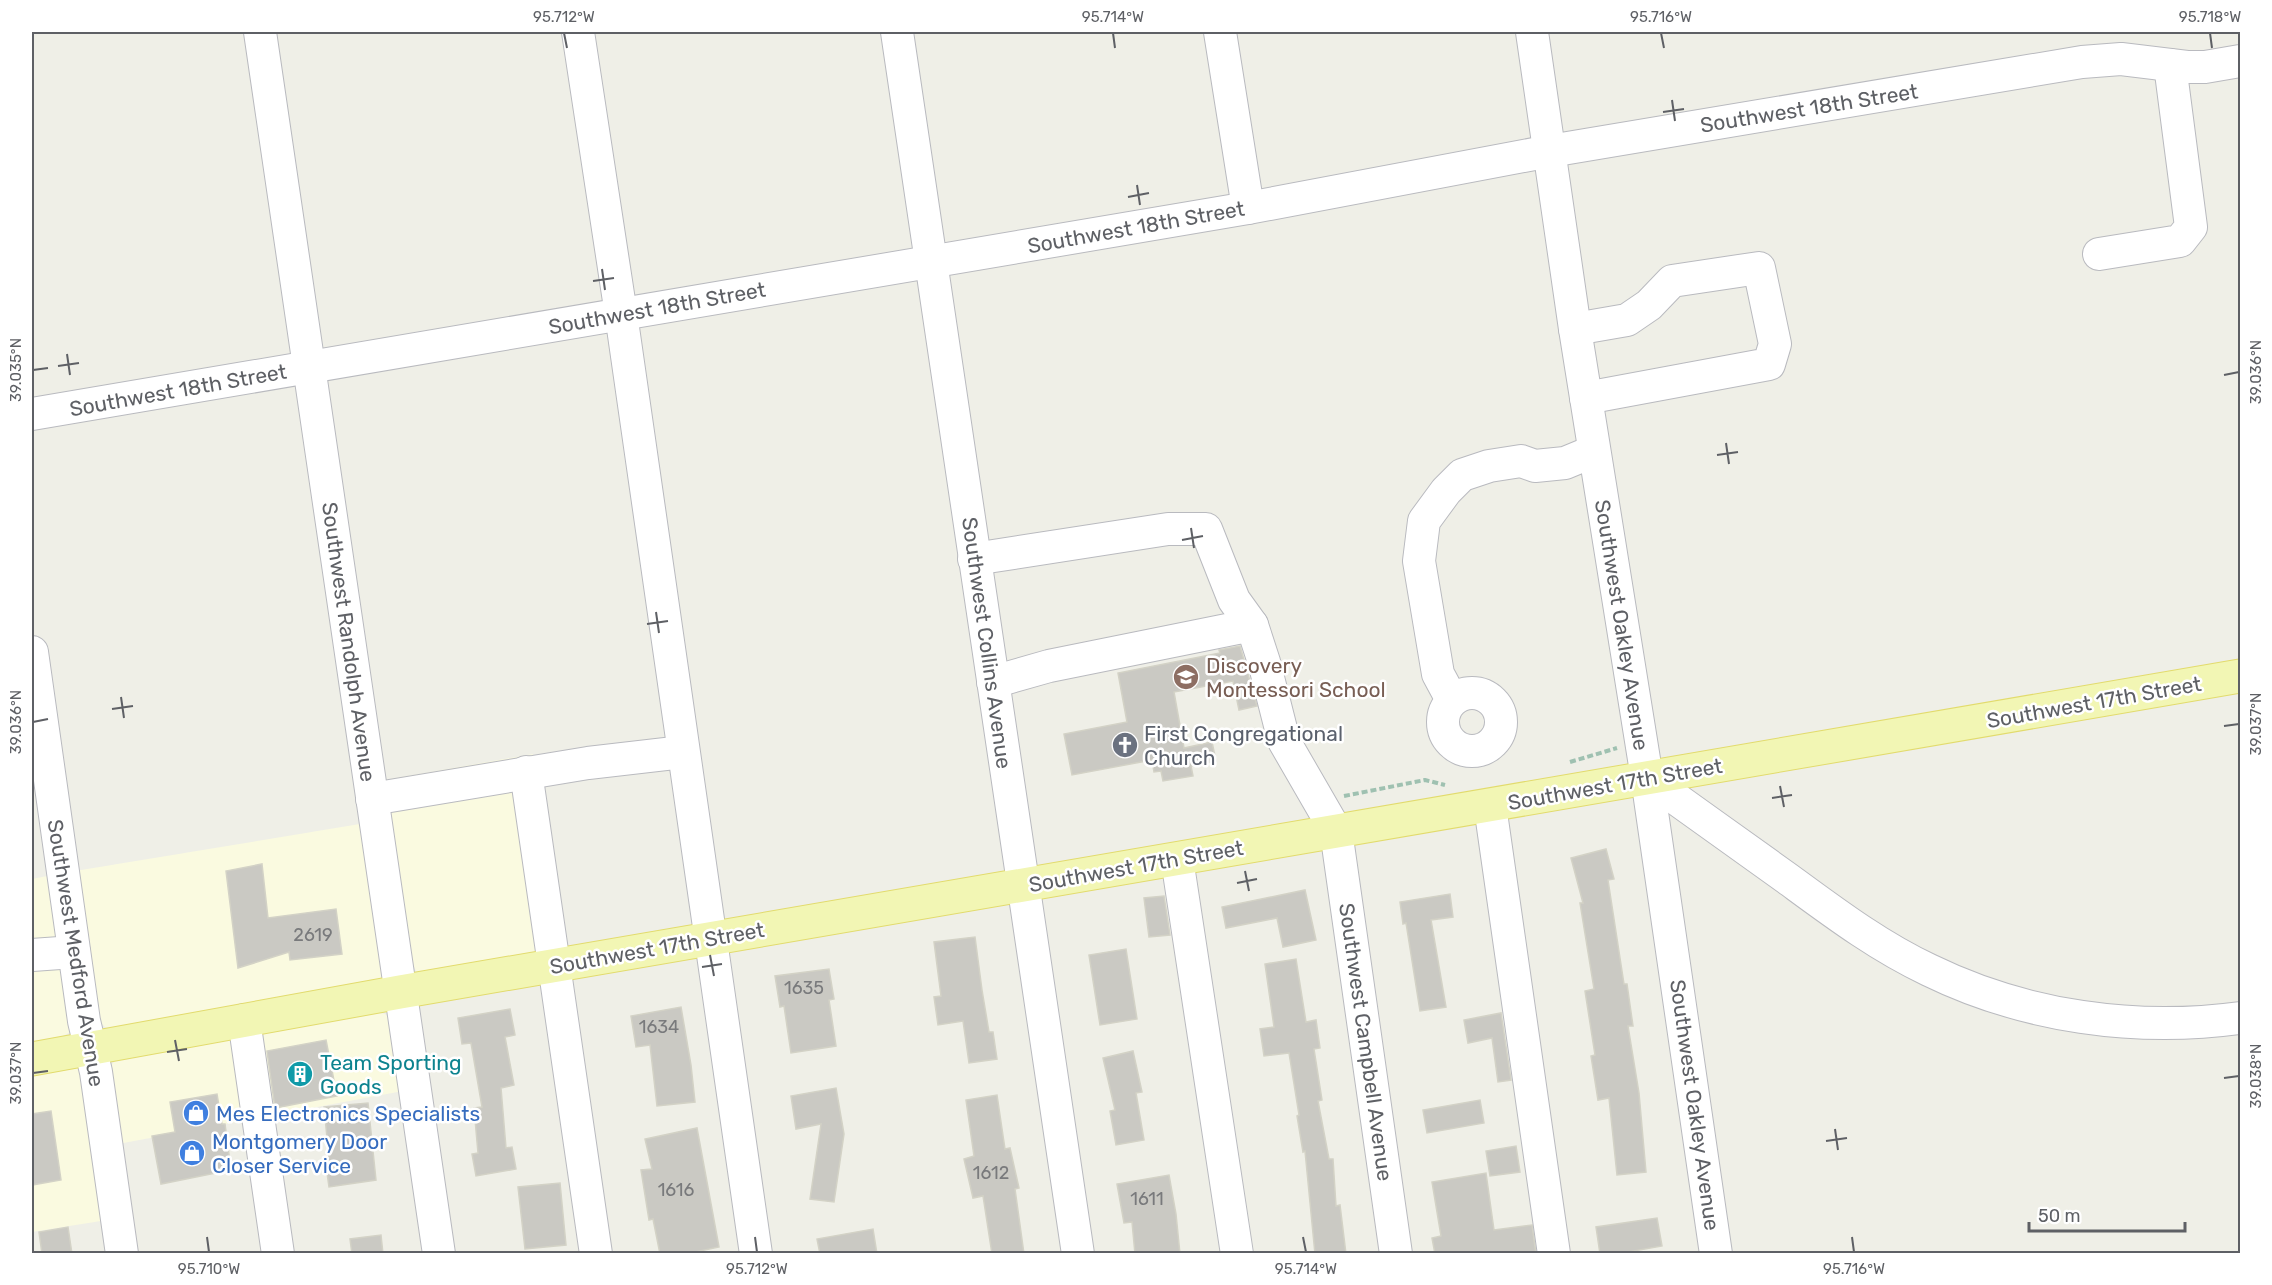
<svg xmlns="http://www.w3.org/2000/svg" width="2272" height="1285" font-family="Rubik,sans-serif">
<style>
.commercial{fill:#fafae0}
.building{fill:#cac9c3;stroke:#d3d2c6;stroke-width:1.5}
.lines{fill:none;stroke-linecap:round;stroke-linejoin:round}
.minor-casing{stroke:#b9babf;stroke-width:34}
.major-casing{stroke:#e2db6d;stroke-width:35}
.path{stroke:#9fc1b1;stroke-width:4;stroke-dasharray:6 3;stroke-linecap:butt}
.minor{stroke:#fff;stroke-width:32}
.major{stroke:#f2f6b4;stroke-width:33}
.ticks{fill:none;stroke:#5e6065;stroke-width:2}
.labels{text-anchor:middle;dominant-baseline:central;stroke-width:5;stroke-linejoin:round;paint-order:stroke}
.number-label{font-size:18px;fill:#797a7c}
.street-label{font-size:21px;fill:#5e6065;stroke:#fff}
.education-label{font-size:21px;fill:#785e54;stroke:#fff;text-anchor:start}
.worship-label{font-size:21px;fill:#5b616d;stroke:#fff;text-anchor:start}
.culture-label{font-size:21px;fill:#0d838f;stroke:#fff;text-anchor:start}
.shop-label{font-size:21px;fill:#366cbe;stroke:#fff;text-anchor:start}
.neatline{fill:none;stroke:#5e6065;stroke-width:2}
.ticks-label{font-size:15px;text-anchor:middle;fill:#5e6065}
</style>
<rect width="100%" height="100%" fill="#efefe7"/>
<g class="commercial">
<polygon points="533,754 565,951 425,974 416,971 411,961 385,780"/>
<polygon points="366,823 384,975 377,982 115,1030 105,1027 99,1021 75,871"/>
<polygon points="52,875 72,1031 63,1036 32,1042 32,879"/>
<polygon points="374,1012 385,1014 393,1021 403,1091 118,1144 108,1077 112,1064 121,1056"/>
<polygon points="70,1065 80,1069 107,1220 32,1232 32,1072"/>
</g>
<g class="building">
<polygon points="1240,646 1257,706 1239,710 1233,681 1174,692 1184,748 1212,742 1216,761 1191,766 1193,776 1163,781 1161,771 1154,772 1152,760 1072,775 1064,734 1127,722 1118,673 1220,653 1219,650"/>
<polygon points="1606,849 1614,879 1608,880 1624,984 1627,984 1633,1026 1628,1026 1639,1093 1646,1172 1617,1175 1609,1098 1598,1100 1591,1056 1595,1055 1585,991 1594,989 1580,903 1583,903 1571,858"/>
<polygon points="262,864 268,918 336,909 342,954 290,960 289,952 238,968 226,871"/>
<polygon points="1305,890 1316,940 1283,947 1277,918 1226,928 1222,907"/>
<polygon points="1450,894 1453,917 1431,920 1446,1007 1420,1011 1406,923 1403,924 1400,902"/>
<polygon points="1164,896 1170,935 1149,937 1144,898"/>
<polygon points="975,937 982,990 989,1032 993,1032 997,1059 969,1063 963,1021 938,1025 934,997 941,996 934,942"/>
<polygon points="1126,949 1137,1019 1100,1025 1089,955"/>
<polygon points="1296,959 1306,1022 1316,1020 1320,1048 1314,1049 1322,1100 1318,1101 1329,1159 1333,1159 1336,1206 1340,1205 1346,1254 1315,1254 1305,1151 1303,1152 1297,1116 1299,1115 1289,1053 1264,1056 1260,1029 1274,1027 1265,964"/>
<polygon points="829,969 834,999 829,1000 836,1046 791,1053 784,1006 780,1007 775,976"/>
<polygon points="681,1007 691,1065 695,1102 657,1106 650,1045 636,1047 631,1016"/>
<polygon points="510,1009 515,1035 505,1037 514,1085 501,1088 506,1148 512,1147 516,1169 476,1176 472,1154 478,1153 474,1108 482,1107 471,1043 462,1044 458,1018"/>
<polygon points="1501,1013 1511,1080 1498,1082 1492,1038 1468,1043 1464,1020"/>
<polygon points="326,1040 337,1096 275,1108 267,1051"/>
<polygon points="1133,1051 1142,1092 1136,1093 1144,1140 1116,1145 1110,1111 1115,1110 1103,1058"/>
<polygon points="836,1088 844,1134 834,1202 810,1199 821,1124 796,1129 791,1096"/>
<polygon points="217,1094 222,1124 225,1124 231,1170 161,1184 152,1136 175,1132 170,1102"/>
<polygon points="997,1095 1005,1149 1010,1148 1019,1188 1015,1189 1024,1254 992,1254 983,1196 973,1198 964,1159 974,1156 966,1100"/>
<polygon points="1480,1100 1484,1123 1427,1133 1423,1110"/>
<polygon points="368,1103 376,1180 329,1187 325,1159 329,1158 324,1107"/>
<polygon points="51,1111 61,1180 32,1185 32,1114"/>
<polygon points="697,1128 719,1247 686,1254 660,1254 653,1219 649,1220 641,1170 652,1169 645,1139"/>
<polygon points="1516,1146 1520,1172 1490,1176 1486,1151"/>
<polygon points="1486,1173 1494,1230 1532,1225 1536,1254 1435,1254 1432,1238 1441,1236 1432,1182"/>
<polygon points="1169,1175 1176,1214 1180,1254 1135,1254 1132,1222 1124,1223 1117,1184"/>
<polygon points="560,1183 566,1245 525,1249 518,1187"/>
<polygon points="1657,1218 1662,1246 1617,1254 1600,1254 1596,1227"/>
<polygon points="68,1227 72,1254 42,1254 39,1232"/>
<polygon points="873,1229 877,1254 820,1254 817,1239"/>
<polygon points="381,1235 383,1254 352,1254 350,1239"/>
</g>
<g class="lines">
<g class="minor-casing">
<g id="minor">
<polyline points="260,32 439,1254"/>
<polyline points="578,32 621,314 756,1254"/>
<polyline points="897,32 1078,1254"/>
<polyline points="1220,32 1248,208"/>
<polyline points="1532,32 1575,329 1647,778 1716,1254"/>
<polyline points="2099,254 2180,241 2191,227 2170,65"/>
<polyline points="1575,329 1627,320 1649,305 1672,281 1759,268 1775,344 1769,364 1586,398"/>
<polyline points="32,414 1248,208 1550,151 2082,62 2121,59 2187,67 2205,67 2240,61"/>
<polyline points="974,559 1168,529 1206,529 1234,600 1252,625"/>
<polyline points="32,652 84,1021 96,1072 122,1254"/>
<polyline points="993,682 1049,666 1252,625 1264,662 1284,741 1336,831 1396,1254"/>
<circle cx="1472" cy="722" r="29"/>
<polyline points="1452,700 1438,674 1419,561 1424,521 1446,491 1462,475 1489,466 1521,461 1535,466 1565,463 1594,451"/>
<polyline points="526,772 596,1254"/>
<path d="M1647 778C1694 812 1741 845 1788 879 1833 912 1878 946 1929 970 2025 1017 2136 1032 2240 1018"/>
<polyline points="372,799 588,763 683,752"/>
<polyline points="1490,806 1554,1254"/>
<polyline points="1177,859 1237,1254"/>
<polyline points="32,955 74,952"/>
<polyline points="244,1020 278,1254"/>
</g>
</g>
<g class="major-casing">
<polyline id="major" points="32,1059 400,992 2240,676"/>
</g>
<g class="path">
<polyline points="1570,762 1617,748"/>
<polyline points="1344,796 1425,780 1445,785"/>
</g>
<use href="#minor" class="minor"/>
<use href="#major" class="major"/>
</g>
<path class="ticks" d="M564 33 567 48M1113 33 1115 48M1661 33 1664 48M2210 33 2212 48M1672 100 1675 121M1663 112 1684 109M1137 185 1140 205M1128 197 1149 193M602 269 605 290M593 281 614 278M67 354 70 375M58 366 79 363M33 370 48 368M2224 375 2239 372M1726 443 1729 464M1717 455 1738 452M1191 528 1194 548M1182 540 1203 536M656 612 659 633M647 624 668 621M121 697 124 718M112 709 133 706M33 722 48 719M2224 726 2239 724M1780 786 1784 807M1772 798 1792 795M1245 871 1249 891M1237 883 1257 879M710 955 714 976M702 967 722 964M175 1040 179 1061M167 1052 187 1049M33 1073 48 1071M2224 1078 2239 1076M1835 1129 1838 1150M1826 1141 1847 1138M207 1237 209 1252M755 1237 757 1252M1303 1237 1306 1252M1852 1237 1854 1252"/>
<defs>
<g id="school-disc" transform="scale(1.35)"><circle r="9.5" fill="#8d6e63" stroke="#fff"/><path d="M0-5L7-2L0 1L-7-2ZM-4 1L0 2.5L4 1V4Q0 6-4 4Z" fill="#fff"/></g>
<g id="church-disc" transform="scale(1.35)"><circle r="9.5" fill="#6b7280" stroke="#fff"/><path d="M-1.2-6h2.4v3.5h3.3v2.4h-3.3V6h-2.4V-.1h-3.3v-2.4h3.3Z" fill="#fff"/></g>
<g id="building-disc" transform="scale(1.35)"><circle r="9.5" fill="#0f9aa8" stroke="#fff"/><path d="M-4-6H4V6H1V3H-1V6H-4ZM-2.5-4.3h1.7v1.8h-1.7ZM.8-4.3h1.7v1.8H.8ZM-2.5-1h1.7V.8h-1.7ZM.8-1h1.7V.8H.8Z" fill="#fff"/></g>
<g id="shop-disc" transform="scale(1.35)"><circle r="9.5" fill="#3f7fe0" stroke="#fff"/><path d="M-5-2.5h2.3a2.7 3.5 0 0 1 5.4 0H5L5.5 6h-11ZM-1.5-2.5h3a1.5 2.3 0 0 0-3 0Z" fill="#fff"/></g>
</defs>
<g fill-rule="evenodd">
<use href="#school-disc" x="1186" y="677"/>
<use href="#church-disc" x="1125" y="745"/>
<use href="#building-disc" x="300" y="1074"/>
<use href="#shop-disc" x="196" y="1113"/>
<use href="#shop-disc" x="192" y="1153"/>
</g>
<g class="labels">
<g class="number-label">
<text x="313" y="935">2619</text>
<text x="804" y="988">1635</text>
<text x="659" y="1027">1634</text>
<text x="991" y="1173">1612</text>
<text x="676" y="1190">1616</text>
<text x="1147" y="1199">1611</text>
</g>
<g class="street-label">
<text transform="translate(1809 108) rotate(-9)">Southwest 18th Street</text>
<text transform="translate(1136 227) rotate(-10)">Southwest 18th Street</text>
<text transform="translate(657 308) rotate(-10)">Southwest 18th Street</text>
<text transform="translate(178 390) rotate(-10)">Southwest 18th Street</text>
<text transform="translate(1622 625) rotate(81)">Southwest Oakley Avenue</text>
<text transform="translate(349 642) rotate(82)">Southwest Randolph Avenue</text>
<text transform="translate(987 643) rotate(82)">Southwest Collins Avenue</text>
<text transform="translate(2094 702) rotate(-10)">Southwest 17th Street</text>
<text transform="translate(1615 784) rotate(-10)">Southwest 17th Street</text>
<text transform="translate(1136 866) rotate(-10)">Southwest 17th Street</text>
<text transform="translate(657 948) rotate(-10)">Southwest 17th Street</text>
<text transform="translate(76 953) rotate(81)">Southwest Medford Avenue</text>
<text transform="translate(1366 1042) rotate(82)">Southwest Campbell Avenue</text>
<text transform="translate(1695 1105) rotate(82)">Southwest Oakley Avenue</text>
</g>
<g class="education-label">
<text x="1206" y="665">Discovery<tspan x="1206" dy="24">Montessori School</tspan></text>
</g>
<g class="worship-label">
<text x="1144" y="733">First Congregational<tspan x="1144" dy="24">Church</tspan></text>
</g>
<g class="culture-label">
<text x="320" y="1062">Team Sporting<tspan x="320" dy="24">Goods</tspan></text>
</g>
<g class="shop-label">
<text x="216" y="1113">Mes Electronics Specialists</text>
<text x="212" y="1141">Montgomery Door<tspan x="212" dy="24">Closer Service</tspan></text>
</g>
</g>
<rect width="2272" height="1285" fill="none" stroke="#ffffff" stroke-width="66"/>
<path d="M2029 1222v9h156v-9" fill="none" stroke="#5e6065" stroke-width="3"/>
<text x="2038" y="1222" font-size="18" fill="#5e6065" stroke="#ffffff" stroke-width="4.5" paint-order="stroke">50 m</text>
<rect x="33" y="33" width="2206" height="1219" class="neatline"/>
<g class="ticks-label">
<text x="564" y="22">95.712°W</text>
<text x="1113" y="22">95.714°W</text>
<text x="1661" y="22">95.716°W</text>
<text x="2210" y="22">95.718°W</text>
<text transform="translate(16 370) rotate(-90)" y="5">39.035°N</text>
<text transform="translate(2256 372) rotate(-90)" y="5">39.036°N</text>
<text transform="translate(16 722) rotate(-90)" y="5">39.036°N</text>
<text transform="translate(2256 724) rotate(-90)" y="5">39.037°N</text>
<text transform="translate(16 1073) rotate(-90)" y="5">39.037°N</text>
<text transform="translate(2256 1076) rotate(-90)" y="5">39.038°N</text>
<text x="209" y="1274">95.710°W</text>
<text x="757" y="1274">95.712°W</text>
<text x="1306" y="1274">95.714°W</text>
<text x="1854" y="1274">95.716°W</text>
</g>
</svg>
